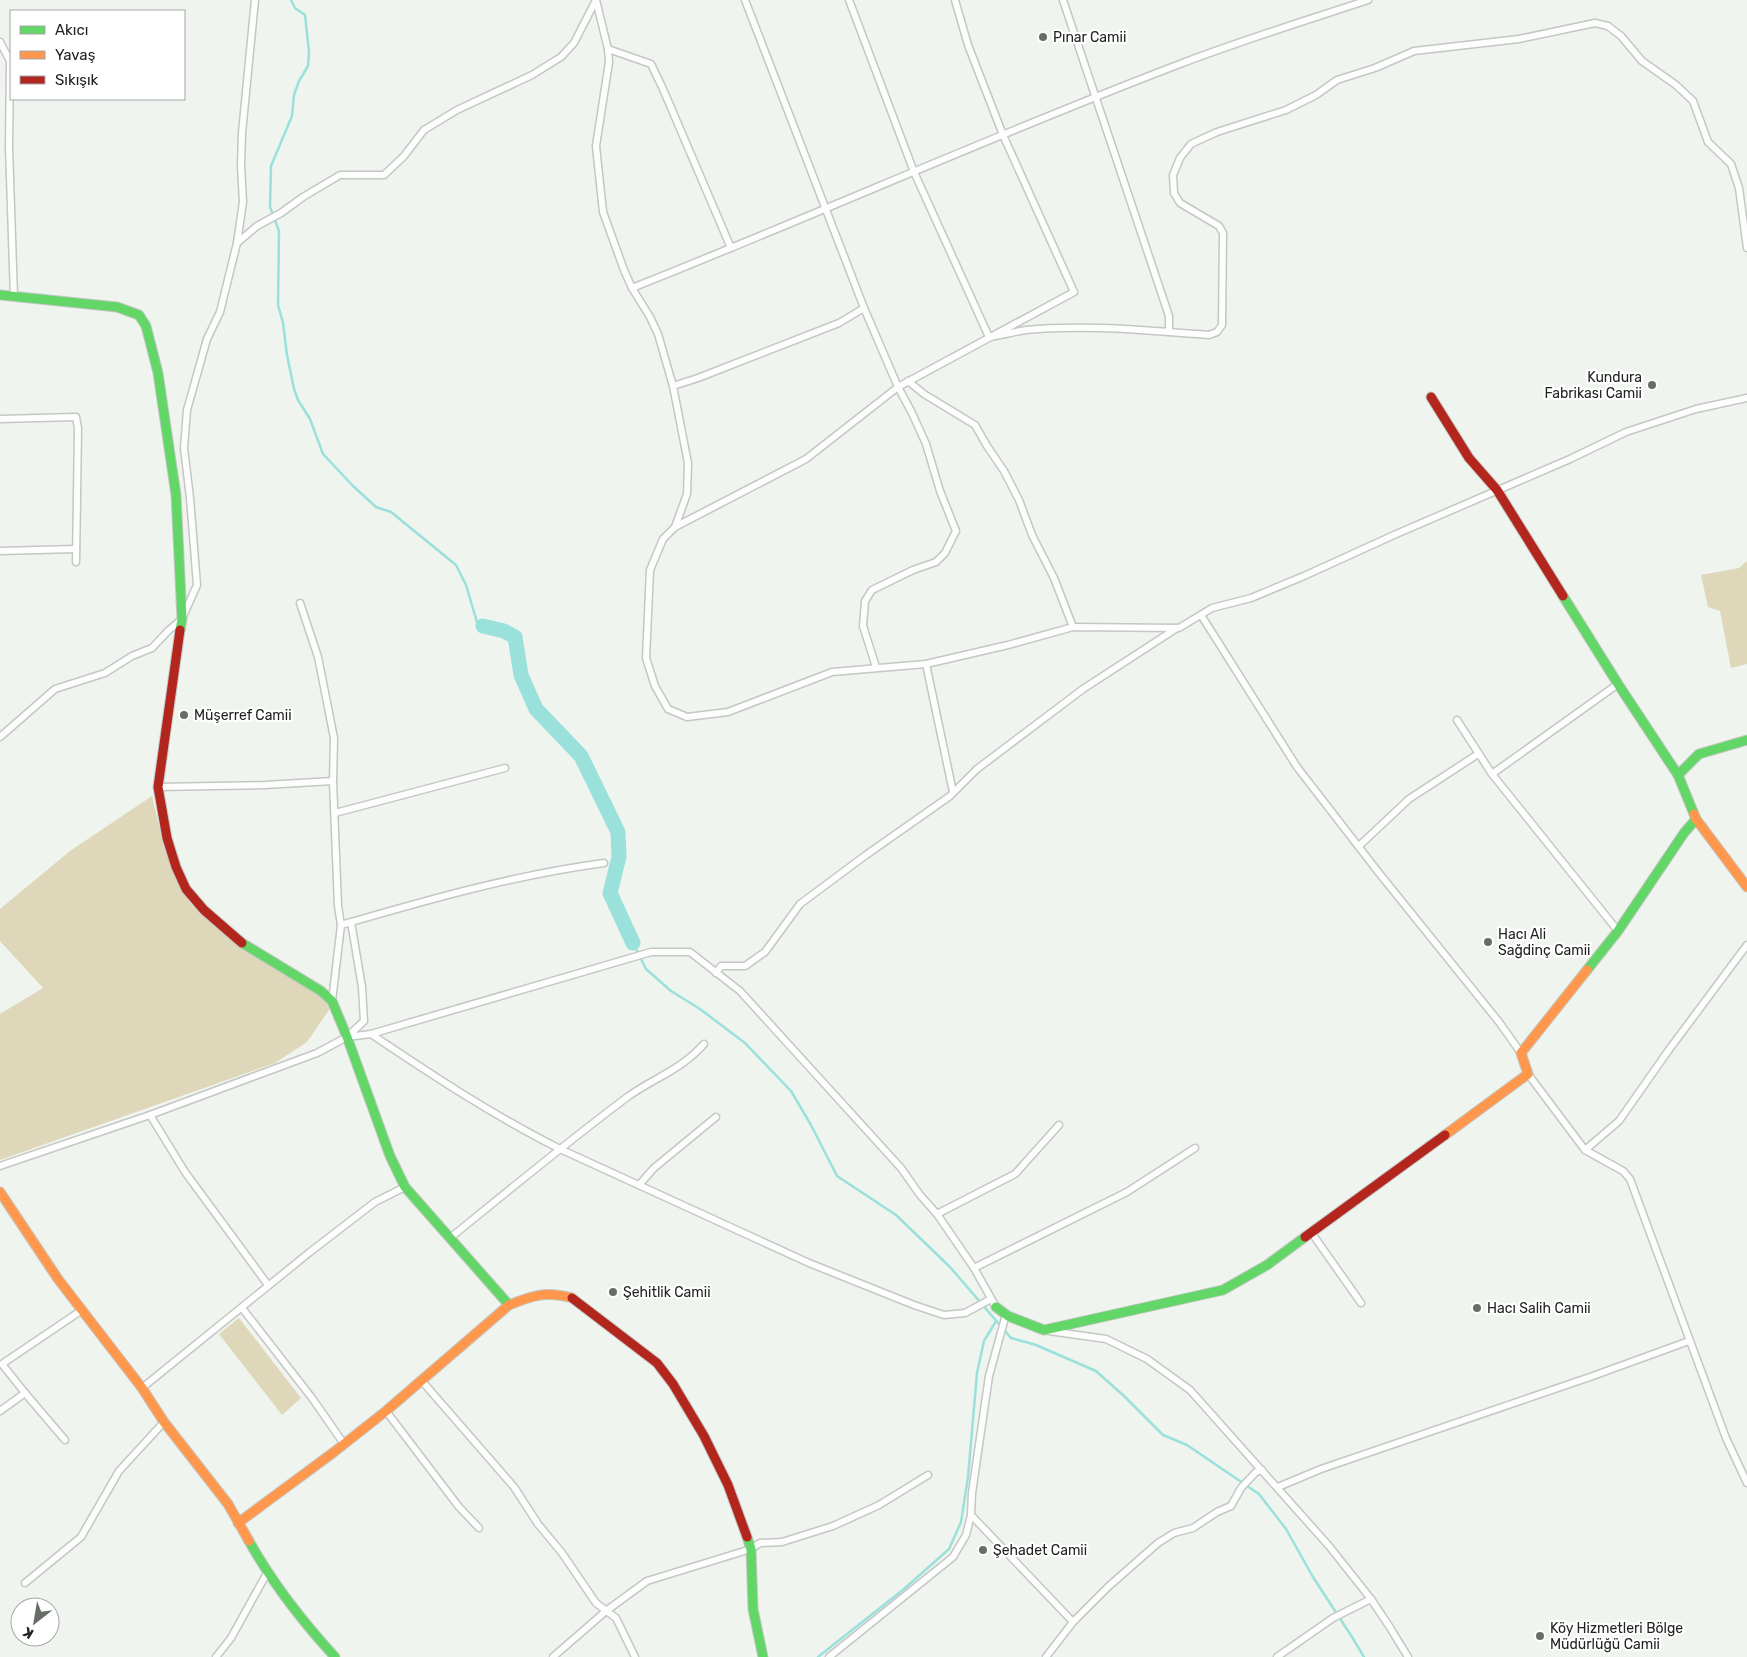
<svg xmlns="http://www.w3.org/2000/svg" width="1747" height="1657" font-family="Rubik,sans-serif">
<style>
.green{fill:#dfd7ba}
.lines{fill:none;stroke-linecap:round;stroke-linejoin:round}
.stream{stroke:#9ae0db;stroke-width:2.5}
.river{stroke:#9ae0db;stroke-width:15}
.street-casing{stroke:#c4c7c3;stroke-width:9}
.fast-casing{stroke:#c4c7c3;stroke-width:11}
.slow-casing{stroke:#c4c7c3;stroke-width:11}
.jam-casing{stroke:#c4c7c3;stroke-width:11}
.street{stroke:#fdfdfd;stroke-width:6}
.fast{stroke:#63d668;stroke-width:9}
.slow{stroke:#ff974d;stroke-width:9}
.jam{stroke:#b3261e;stroke-width:9}
.poi-dot{fill:#696d68;stroke:#fff;stroke-width:2}
.labels{text-anchor:middle;dominant-baseline:central;stroke-width:4.5;stroke-linejoin:round;paint-order:stroke}
.poi-label{font-size:14px;fill:#212420;stroke:#fff;text-anchor:start}
</style>
<rect width="100%" height="100%" fill="#eff4ef"/>
<g class="green">
<polygon points="1747,561 1747,664 1731,668 1720,611 1708,607 1701,575 1739,568"/>
<polygon points="152,796 164,848 174,874 190,903 229,936 328,1000 329,1010 307,1042 275,1063 0,1160 0,1014 43,988 0,941 0,909 70,851"/>
<polygon points="239,1318 301,1398 282,1415 219,1334"/>
</g>
<g class="lines">
<g class="stream">
<polyline points="291,0 295,8 305,15 309,52 308,66 299,81 294,95 292,116 271,166 270,207 279,231 278,305 283,323 287,355 294,389 298,400 310,419 323,454 353,486 376,507 391,512 456,565 466,585 477,622 483,626"/>
<polyline points="633,943 646,969 671,991 700,1009 745,1043 791,1091 811,1125 837,1176 896,1215 950,1267 1011,1338 1036,1345 1096,1371 1124,1396 1163,1435 1187,1445 1259,1494 1286,1529 1313,1577 1352,1637 1364,1657"/>
<polyline points="818,1657 904,1589 949,1549 961,1522 968,1477 977,1373 984,1341 996,1321"/>
</g>
<polyline class="river" points="483,626 504,631 515,637 521,675 536,709 581,756 618,832 619,857 610,893 633,943"/>
<g class="street-casing">
<g id="street">
<polyline points="596,0 608,49 609,62 596,146 603,212 624,270 632,288 650,317 658,334 673,386 688,463 687,494 675,527"/>
<polyline points="745,0 864,308 898,387 912,413 926,444 940,491 956,531 945,553 936,562 913,570 872,590 865,601 863,626 876,667"/>
<path d="M849 0 914 172 989 337C1001 335 1014 332 1026 330 1085 324 1150 331 1209 335L1217 332 1222 325 1223 233 1219 226 1180 203 1174 193 1173 175 1180 158 1191 144 1217 132 1286 110 1316 95 1337 80 1375 68 1414 51 1519 39 1595 23 1608 26 1621 36 1642 61 1676 85 1693 101 1708 142 1731 164 1739 188 1747 248"/>
<polyline points="955,0 968,45 1003,135 1074,292 898,387 806,459 675,527 663,539 650,570 646,658 655,686 668,709 687,717 728,712 832,672 926,664 1008,645 1073,627 1179,628 1212,608 1251,598 1304,576 1394,535 1570,459 1626,432 1696,409 1747,398"/>
<polyline points="1063,0 1169,316 1169,332"/>
<polyline points="0,42 10,61 9,147 14,297"/>
<polyline points="608,49 651,64 663,89 731,248"/>
<polyline points="237,243 243,202 241,166 242,133 255,0"/>
<path d="M632 288C816 215 996 134 1180 64 1242 40 1305 21 1368 0"/>
<polyline points="908,381 924,394 975,425 987,446 1004,471 1019,500 1032,535 1054,578 1073,627"/>
<polyline points="673,386 698,378 839,323 864,308"/>
<polyline points="0,419 76,417 78,428 76,562"/>
<polyline points="0,551 76,549"/>
<polyline points="300,603 318,657 334,738 333,781 338,906 341,925 332,1001"/>
<polyline points="1201,615 1297,767 1379,873 1499,1022 1521,1053"/>
<polyline points="926,664 953,792"/>
<polyline points="1457,720 1492,774 1618,931"/>
<polyline points="0,737 55,689 105,673 132,656 152,648 168,631 182,619 197,585 190,498 184,448 187,410 207,339 220,312 237,243 257,226 281,213 303,197 340,175 384,175 404,156 424,130 457,110 532,75 561,57 574,43 596,0"/>
<polyline points="1492,774 1618,684"/>
<polyline points="158,787 265,785 333,781"/>
<polyline points="335,813 505,768"/>
<polyline points="1359,846 1409,799 1478,754"/>
<path d="M341 925C427 900 514 875 604 863"/>
<polyline points="716,973 721,966 745,966 765,952 800,904 866,855 950,796 977,769 1083,689 1177,628"/>
<path d="M371 1034C432 1075 494 1116 560 1149L809 1263 914 1305 944 1315 965 1313 991 1299"/>
<polyline points="347,1037 364,1021 362,987 351,922"/>
<polyline points="1528,1074 1585,1150 1623,1171 1630,1179 1726,1438 1747,1483"/>
<polyline points="150,1115 185,1172 268,1285"/>
<polyline points="1585,1150 1619,1121 1668,1051 1747,945"/>
<polyline points="0,1166 150,1115 317,1053 347,1037 371,1034 651,952 690,952 740,991 901,1168 920,1195 937,1214 974,1268 996,1307"/>
<polyline points="639,1185 654,1168 716,1117"/>
<polyline points="937,1214 1015,1174 1059,1125"/>
<polyline points="1311,1232 1361,1303"/>
<path d="M450 1238C508 1191 566 1143 626 1098 653 1078 680 1071 704 1044"/>
<polyline points="974,1268 1127,1192 1195,1148"/>
<polyline points="242,1308 312,1398 344,1444"/>
<polyline points="1049,1331 1106,1339 1147,1359 1190,1390 1329,1546 1371,1599 1389,1626 1408,1657"/>
<polyline points="421,1380 514,1487 538,1524 562,1553 596,1603 616,1618 635,1657"/>
<polyline points="142,1388 310,1252 375,1202 405,1187"/>
<polyline points="0,1411 25,1393"/>
<polyline points="386,1411 459,1507 479,1528"/>
<polyline points="65,1440 25,1393 2,1364 82,1310"/>
<polyline points="1278,1487 1321,1469 1590,1377 1689,1341"/>
<polyline points="971,1515 1073,1622 1046,1657"/>
<polyline points="25,1583 81,1537 119,1471 164,1422"/>
<polyline points="1073,1622 1109,1586 1158,1543 1174,1533 1193,1528 1217,1512 1231,1506 1241,1488 1256,1472 1262,1470"/>
<polyline points="216,1657 231,1638 267,1573"/>
<polyline points="553,1657 606,1611 647,1581 751,1549 760,1543 782,1542 833,1526 879,1505 928,1475"/>
<polyline points="829,1657 953,1557 966,1535 971,1515 972,1493 989,1376 1005,1318 1008,1316"/>
<polyline points="1277,1657 1333,1618 1371,1599"/>
</g>
</g>
<g class="fast-casing">
<g id="fast">
<polyline points="0,295 117,307 139,315 146,326 158,373 176,495 182,619 180,630"/>
<polyline points="1563,596 1618,684 1678,775 1694,814"/>
<polyline points="1678,775 1699,754 1747,740"/>
<polyline points="242,943 321,991 332,1001 347,1037 390,1156 405,1187 509,1305"/>
<polyline points="1587,970 1618,931 1684,833 1696,819"/>
<polyline points="996,1307 1008,1316 1044,1330 1223,1290 1267,1265 1305,1237"/>
<polyline points="747,1537 751,1549 753,1609 763,1657"/>
<path d="M249 1541C273 1584 302 1621 335 1657"/>
</g>
</g>
<g class="slow-casing">
<g id="slow">
<polyline points="1694,814 1696,819 1747,887"/>
<polyline points="1445,1135 1528,1074 1521,1053 1587,970"/>
<polyline points="0,1192 58,1279 142,1388 164,1422 228,1504 249,1541"/>
<path d="M238 1523 334 1452 386 1411 509 1305C534 1295 546 1291 572 1298"/>
</g>
</g>
<g class="jam-casing">
<g id="jam">
<polyline points="1431,397 1469,458 1497,490 1563,596"/>
<polyline points="180,630 158,787 167,838 176,867 186,889 204,910 242,943"/>
<polyline points="1305,1237 1445,1135"/>
<polyline points="572,1298 657,1363 673,1384 704,1436 728,1485 747,1537"/>
</g>
</g>
<use href="#street" class="street"/>
<use href="#fast" class="fast"/>
<use href="#slow" class="slow"/>
<use href="#jam" class="jam"/>
</g>
<g class="poi-dot">
<circle cx="1043" cy="37" r="5"/>
<circle cx="1652" cy="385" r="5"/>
<circle cx="184" cy="715" r="5"/>
<circle cx="1488" cy="942" r="5"/>
<circle cx="613" cy="1292" r="5"/>
<circle cx="1477" cy="1308" r="5"/>
<circle cx="983" cy="1550" r="5"/>
<circle cx="1540" cy="1636" r="5"/>
</g>
<g class="labels">
<g class="poi-label">
<text x="1053" y="37">Pınar Camii</text>
<text x="1642" y="377" text-anchor="end">Kundura<tspan x="1642" dy="16">Fabrikası Camii</tspan></text>
<text x="194" y="715">Müşerref Camii</text>
<text x="1498" y="934">Hacı Ali<tspan x="1498" dy="16">Sağdinç Camii</tspan></text>
<text x="623" y="1292">Şehitlik Camii</text>
<text x="1487" y="1308">Hacı Salih Camii</text>
<text x="993" y="1550">Şehadet Camii</text>
<text x="1550" y="1628">Köy Hizmetleri Bölge<tspan x="1550" dy="16">Müdürlüğü Camii</tspan></text>
</g>
</g>
<rect x="10" y="10" width="175" height="90" fill="#ffffff" stroke="#a6a7a6"/>
<rect x="20" y="26" width="25" height="8" fill="#63d668" stroke="#a6a7a6"/>
<text x="55" y="35" font-size="15" fill="#212420">Akıcı</text>
<rect x="20" y="51" width="25" height="8" fill="#ff974d" stroke="#a6a7a6"/>
<text x="55" y="60" font-size="15" fill="#212420">Yavaş</text>
<rect x="20" y="76" width="25" height="8" fill="#b3261e" stroke="#a6a7a6"/>
<text x="55" y="85" font-size="15" fill="#212420">Sıkışık</text>
<g transform="translate(35 1622) rotate(211)"><circle r="24" fill="#ffffff" stroke="#a6a7a6"/>
<path d="M0-4L9 19L0 12L-9 19Z" fill="#696d68"/>
<text y="-8" font-size="14" font-weight="bold" text-anchor="middle" fill="#212420">K</text>
</g>
</svg>
